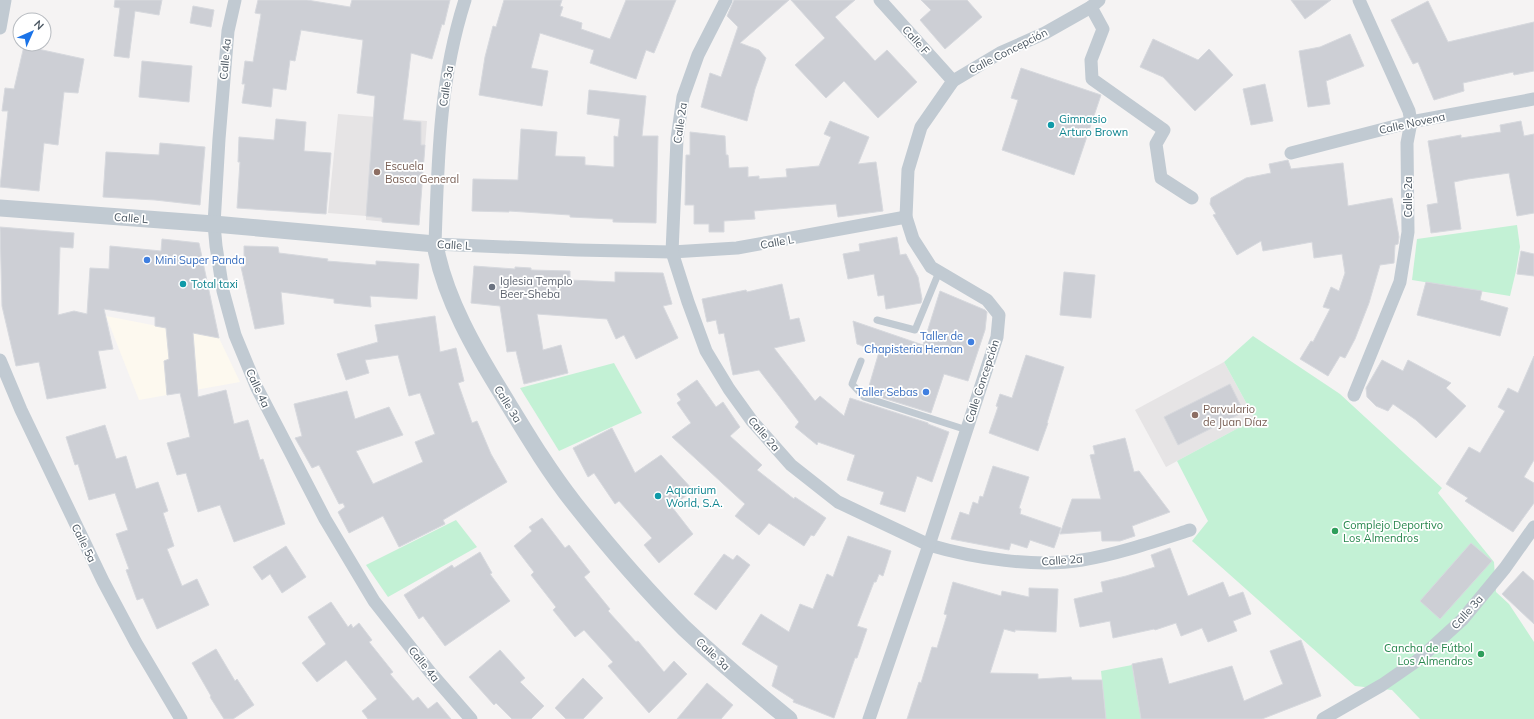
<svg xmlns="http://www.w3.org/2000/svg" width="1534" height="719" font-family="Mulish,sans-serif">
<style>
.commercial{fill:#fdf9ef}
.education{fill:#e6e4e5}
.green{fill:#c3f1d5}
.building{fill:#cdcfd5;stroke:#d7d9de}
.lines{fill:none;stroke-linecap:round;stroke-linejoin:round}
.service{stroke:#c1cad2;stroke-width:7}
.minor{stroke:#c1cad2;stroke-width:13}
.tertiary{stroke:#c1cad2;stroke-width:17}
.culture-dot{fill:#0f9aa8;stroke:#fff;stroke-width:1.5}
.education-dot{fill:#8d6e63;stroke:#fff;stroke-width:1.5}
.shop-dot{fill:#3f7fe0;stroke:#fff;stroke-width:1.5}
.worship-dot{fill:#6b7280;stroke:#fff;stroke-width:1.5}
.leisure-dot{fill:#2e9e5b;stroke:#fff;stroke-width:1.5}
.labels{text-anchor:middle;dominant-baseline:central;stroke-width:3.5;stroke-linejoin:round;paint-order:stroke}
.street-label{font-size:11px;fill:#4a5661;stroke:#fff}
.culture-label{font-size:11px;fill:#0d838f;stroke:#fff;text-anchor:start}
.education-label{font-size:11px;fill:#785e54;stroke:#fff;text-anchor:start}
.shop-label{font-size:11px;fill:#366cbe;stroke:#fff;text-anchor:end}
.worship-label{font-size:11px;fill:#5b616d;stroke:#fff;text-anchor:start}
.leisure-label{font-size:11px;fill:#27864d;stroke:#fff;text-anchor:start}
</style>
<rect width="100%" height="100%" fill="#f5f3f3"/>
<polygon class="commercial" points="106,316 219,338 240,382 139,400"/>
<g class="education">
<polygon points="338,114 427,121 419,225 366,220 366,216 328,213"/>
<polygon points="1224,362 1255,419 1166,467 1135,410"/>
</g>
<g class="green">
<polygon points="1517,225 1520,247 1516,271 1510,296 1412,280 1417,239"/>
<polygon points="1253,336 1340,394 1442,488 1438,493 1494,562 1496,592 1509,604 1534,642 1534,719 1420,719 1392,690 1355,686 1192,541 1208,521 1177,461 1255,419 1224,362"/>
<polygon points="614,363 642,413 559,451 520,388"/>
<polygon points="456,520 477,547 388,597 366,565"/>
<polygon points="1132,665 1141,719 1106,719 1101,671"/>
</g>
<g class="building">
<polygon points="115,0 162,0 159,15 135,11 129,58 114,56 120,8 114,7"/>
<polygon points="258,0 307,0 350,7 352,0 450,0 444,25 442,24 432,59 411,53 403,120 421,122 421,145 425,145 419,225 382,222 382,218 366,216 375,96 357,93 363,40 301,30 295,61 290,60 286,90 273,88 271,107 242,103 245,84 242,84 245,61 253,62 261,14 255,13"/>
<polygon points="504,0 562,0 560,6 563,7 560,16 582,23 581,29 610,39 626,0 676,0 654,53 646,50 636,79 590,63 594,50 540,33 531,68 548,71 542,106 479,95 485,57 493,26 496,27"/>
<polygon points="734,0 789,0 740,43 759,50 766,58 755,89 747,121 701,107 710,73 721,77 738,27 727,16"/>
<polygon points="791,0 855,0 835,17 875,61 887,50 917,82 878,118 844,81 826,98 795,65 825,38"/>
<polygon points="921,0 967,0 982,17 945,49 920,20 931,10"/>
<polygon points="1291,0 1331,0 1305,19"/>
<polygon points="1428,1 1448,42 1534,22 1534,71 1514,75 1513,72 1463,83 1464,91 1434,100 1418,62 1413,64 1391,20"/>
<polygon points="193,6 214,10 211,27 190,23"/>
<polygon points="1350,34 1364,66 1326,81 1330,104 1308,107 1299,51 1320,47"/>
<polygon points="1153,39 1198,60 1209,49 1233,75 1195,111 1163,77 1140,67"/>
<polygon points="24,46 84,59 78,93 64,92 58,145 44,143 39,191 0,187 8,111 2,111 5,88 14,89"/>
<polygon points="142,61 192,66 189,102 139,97"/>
<polygon points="1021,68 1101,95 1074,175 1002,150 1018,100 1011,98"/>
<polygon points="1265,84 1273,121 1251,125 1243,89"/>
<polygon points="589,90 646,96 642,136 658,136 656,223 613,222 613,219 570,217 570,215 509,211 509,212 472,211 473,179 518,180 521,129 557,132 555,156 585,157 585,165 614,167 614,136 618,137 620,119 587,114"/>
<polygon points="276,119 306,122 304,151 331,153 326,214 237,208 240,162 238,162 239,137 274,140"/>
<polygon points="830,121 869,137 858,164 876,162 883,211 838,217 836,204 754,211 755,219 724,221 724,232 709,232 709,224 694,224 694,205 685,205 686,155 690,155 690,132 725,136 726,155 728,155 729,168 748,167 748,177 759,176 759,179 787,177 786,169 819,166 831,137 824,134"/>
<polygon points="1521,121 1524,136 1534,134 1534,213 1517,216 1509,173 1468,179 1454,182 1461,229 1431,233 1427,205 1438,203 1428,141 1461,135 1461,138 1501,132 1500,125"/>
<polygon points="160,143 205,147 200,205 155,200 103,197 106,152 159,155"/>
<polygon points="1288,160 1291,169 1343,163 1348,206 1392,198 1399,237 1398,244 1395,245 1394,263 1380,265 1369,303 1355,339 1345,358 1340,356 1328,376 1300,359 1311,341 1313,342 1330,309 1323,307 1331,287 1339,291 1345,273 1342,254 1314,258 1312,242 1263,251 1261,241 1237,255 1213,215 1216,214 1210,204 1211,198 1246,178 1271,173 1269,164"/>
<polygon points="0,227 74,233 73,248 60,247 58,315 74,311 87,314 90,268 109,269 110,246 161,251 162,239 199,243 219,338 193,333 198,397 226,390 234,424 248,420 260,460 263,459 285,524 234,542 220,505 198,512 186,473 177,475 167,443 190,437 180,393 167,395 164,361 169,359 166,328 155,326 155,317 104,309 113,349 98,351 106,388 47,399 39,362 16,366 2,306"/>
<polygon points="897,237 900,255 906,254 918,277 922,299 921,303 886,309 884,295 878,296 874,274 848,279 843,254 860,251 859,244"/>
<polygon points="244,246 278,247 279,253 328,259 327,261 376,265 376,261 419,264 417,299 370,296 371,307 334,303 334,299 281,292 284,324 255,329 241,267 244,267"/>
<polygon points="1521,251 1534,254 1534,276 1517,274"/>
<polygon points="474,266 515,269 515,267 531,268 531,270 570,271 570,280 615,282 615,272 663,273 672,304 663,306 678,338 636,359 624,335 616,339 607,319 537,314 543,350 561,345 568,373 524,384 516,351 507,352 500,306 471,303"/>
<polygon points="1064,272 1095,275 1091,318 1060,315"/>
<polygon points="1426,282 1482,291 1480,300 1508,308 1500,336 1417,315"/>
<polygon points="782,284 790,320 799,318 805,341 774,348 815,401 820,396 844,416 850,398 928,423 928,424 949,432 932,482 917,476 905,512 880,504 884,492 847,480 855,455 818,442 817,445 795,427 799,422 759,370 733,375 724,333 719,334 716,320 707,322 702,299 746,290 747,292"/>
<polygon points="940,291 985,310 987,312 985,330 968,381 944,374 931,413 867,393 879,352 857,344 853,321 923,345"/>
<polygon points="435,316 440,352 456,348 464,381 458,383 472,423 477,421 491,454 507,482 443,520 445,524 399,547 383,516 349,533 338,512 345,507 343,503 339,504 319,465 312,468 295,438 302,436 294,404 347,391 355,419 389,407 403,435 356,451 373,484 423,462 415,442 435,434 420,393 409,396 398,355 365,360 369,373 346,380 337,354 378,342 375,325"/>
<polygon points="1026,355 1064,367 1047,423 1048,423 1038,451 989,433 998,407 996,406 1000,394 1012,398"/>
<polygon points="1534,356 1534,460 1524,477 1534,483 1534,503 1513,532 1465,501 1468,498 1446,484 1469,447 1480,453 1505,411 1498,407 1508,388 1518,393"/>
<polygon points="1382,360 1403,371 1408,360 1451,383 1446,388 1466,406 1436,438 1416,420 1393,404 1388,411 1376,406 1367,397 1366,388"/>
<polygon points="697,380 716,407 723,402 740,427 730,436 762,465 757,470 794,499 795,497 826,518 814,536 811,535 804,546 769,523 759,535 735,516 745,504 672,437 691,423 677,403 681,400 677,394"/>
<polygon points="1230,384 1244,412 1178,445 1164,417"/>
<polygon points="105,425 116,459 126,456 136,489 158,482 168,511 163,513 174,546 167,549 182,586 197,579 209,605 157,629 143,598 137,600 126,570 129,569 116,534 128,530 115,493 89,500 78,464 75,465 66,437"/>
<polygon points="612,428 635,473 661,455 693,490 672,507 693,534 659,563 644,545 652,538 619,501 615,504 594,473 588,477 573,448"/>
<polygon points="1125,438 1134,472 1139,471 1170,512 1132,526 1135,536 1120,541 1102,541 1101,531 1060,534 1072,499 1101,499 1090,455 1095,454 1093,446"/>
<polygon points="993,466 1029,477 1019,508 1021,509 1020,514 1061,528 1054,548 1030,540 1027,548 1011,543 1009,550 951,539 960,512 969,515 973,502 978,504 980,496 983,497"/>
<polygon points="542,518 565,548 569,545 590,572 584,577 610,609 608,611 636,642 638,641 664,672 674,661 687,674 649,713 608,666 613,662 584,630 575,637 553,610 556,607 531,575 534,572 514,546 532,531 529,527"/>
<polygon points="848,536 891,551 883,576 879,574 876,582 874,582 857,626 867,629 857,658 855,658 834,718 793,702 794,700 772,686 778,666 742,644 761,614 789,632 800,604 813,609 827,574 833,577"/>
<polygon points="1471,543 1492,561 1440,619 1420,601"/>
<polygon points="286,546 306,577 282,593 270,574 262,580 253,567"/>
<polygon points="1170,548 1188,596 1223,582 1229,597 1243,592 1251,614 1233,621 1237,631 1208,642 1202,628 1181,636 1176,623 1155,630 1154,629 1113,638 1110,621 1080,627 1074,599 1103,592 1101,582 1126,576 1155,567 1151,555"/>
<polygon points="480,552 492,573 490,574 510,601 445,646 423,616 419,619 404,595 452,565 454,568"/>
<polygon points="724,554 733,560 737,555 750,565 716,610 694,594"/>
<polygon points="1523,571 1534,581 1534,624 1502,594"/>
<polygon points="953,582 1001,596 1002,591 1029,597 1029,588 1058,589 1056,632 1015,630 1015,632 1004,629 990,673 1038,674 1038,679 1071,677 1072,680 1102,680 1106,719 907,719 919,682 921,683 932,647 937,648 947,615 944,614"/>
<polygon points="331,602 348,627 351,624 353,628 359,623 372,640 369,642 393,672 390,674 413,701 418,697 428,709 437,702 451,719 368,719 362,711 377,699 346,660 317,682 302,663 326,644 308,617"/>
<polygon points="1301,640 1321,696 1262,719 1141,719 1132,664 1162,658 1169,684 1232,666 1244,701 1283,684 1270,651"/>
<polygon points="216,649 235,681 237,679 254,705 233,719 224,719 210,697 211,696 192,663"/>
<polygon points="500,650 525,678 520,682 544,706 531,719 512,719 496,703 494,705 469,677"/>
<polygon points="583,678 603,698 583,719 566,719 555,708"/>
<polygon points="707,683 733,705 721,719 677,719"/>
</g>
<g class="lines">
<g class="service">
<polyline points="877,320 915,330 939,272"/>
<polyline points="861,361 852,384 864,397 967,430"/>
</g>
<g class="minor">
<polyline points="235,0 228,31 219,139 214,224 216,246 223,291 235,335 257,388 325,519 374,601 430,672 471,719"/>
<path d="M465 0C439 81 438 160 435 244L577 250 672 252 737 248 906 217"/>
<path d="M726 0 698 55 683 97 677 139 672 252 688 302 706 351 729 389 752 421 791 465 838 502 929 545C973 558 1036 568 1082 560 1118 554 1156 541 1190 530"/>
<polyline points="880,0 953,81"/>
<polyline points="1091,7 1103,29 1091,60 1092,79 1164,130 1156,144 1161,178 1192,198"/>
<polyline points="0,28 5,0"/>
<polyline points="1291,153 1411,122 1534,99"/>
<polyline points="0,360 21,410 103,581 136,643 181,719"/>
<polyline points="1354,395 1400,282 1408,232 1407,143 1411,122 1409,111 1359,0"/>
<polyline points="869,719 929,545 997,337 999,315 987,300 931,267 913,239 906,217 908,170 921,127 953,81 1000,53 1045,33 1091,7 1099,0"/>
<polyline points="1323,719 1382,685 1418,660 1462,620 1505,568 1534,527"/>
</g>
<path class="tertiary" d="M0 208 214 224 435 244C444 297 476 352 504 397 526 433 548 470 574 503 608 546 645 589 684 628 718 660 753 690 789 719"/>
</g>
<g class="culture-dot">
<circle cx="1051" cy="125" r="4"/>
<circle cx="183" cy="284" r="4"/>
<circle cx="658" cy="496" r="4"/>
</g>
<g class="education-dot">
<circle cx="377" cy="172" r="4"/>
<circle cx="1195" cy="415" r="4"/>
</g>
<g class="shop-dot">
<circle cx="147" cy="260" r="4"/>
<circle cx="971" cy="342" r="4"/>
<circle cx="926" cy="392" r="4"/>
</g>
<circle class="worship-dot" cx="492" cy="287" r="4"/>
<g class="leisure-dot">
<circle cx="1335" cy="531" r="4"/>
<circle cx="1481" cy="654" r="4"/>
</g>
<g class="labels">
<g class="street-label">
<text transform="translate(916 40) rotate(48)">Calle F</text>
<text transform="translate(1008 51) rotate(-27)">Calle Concepción</text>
<text transform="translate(225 59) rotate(-85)">Calle 4a</text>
<text transform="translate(446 86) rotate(-81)">Calle 3a</text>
<text transform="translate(680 123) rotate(-82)">Calle 2a</text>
<text transform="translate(1412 123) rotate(-12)">Calle Novena</text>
<text transform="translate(1408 197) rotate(-90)">Calle 2a</text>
<text transform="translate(131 218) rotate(4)">Calle L</text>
<text transform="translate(777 242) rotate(-10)">Calle L</text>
<text transform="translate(454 245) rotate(3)">Calle L</text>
<text transform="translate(982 381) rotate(-72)">Calle Concepción</text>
<text transform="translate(258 388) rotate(65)">Calle 4a</text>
<text transform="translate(508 404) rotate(58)">Calle 3a</text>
<text transform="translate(764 434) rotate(49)">Calle 2a</text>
<text transform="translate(84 543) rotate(64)">Calle 5a</text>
<text transform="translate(1062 560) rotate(-4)">Calle 2a</text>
<text transform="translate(1467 612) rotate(-48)">Calle 3a</text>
<text transform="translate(713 654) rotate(43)">Calle 3a</text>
<text transform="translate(424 664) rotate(51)">Calle 4a</text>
</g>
<g class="culture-label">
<text x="1059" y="119">Gimnasio<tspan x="1059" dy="13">Arturo Brown</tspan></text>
<text x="191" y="284">Total taxi</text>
<text x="666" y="490">Aquarium<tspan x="666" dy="13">World, S.A.</tspan></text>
</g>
<g class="education-label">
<text x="385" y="166">Escuela<tspan x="385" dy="13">Basca General</tspan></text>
<text x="1203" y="409">Parvulario<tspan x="1203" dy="13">de Juan Díaz</tspan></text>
</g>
<g class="shop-label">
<text x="155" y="260" text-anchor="start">Mini Super Panda</text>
<text x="963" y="336">Taller de<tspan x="963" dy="13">Chapisteria Hernan</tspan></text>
<text x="918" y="392">Taller Sebas</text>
</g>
<g class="worship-label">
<text x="500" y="281">Iglesia Templo<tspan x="500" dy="13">Beer-Sheba</tspan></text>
</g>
<g class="leisure-label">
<text x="1343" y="525">Complejo Deportivo<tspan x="1343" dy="13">Los Almendros</tspan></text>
<text x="1473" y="648" text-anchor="end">Cancha de Fútbol<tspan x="1473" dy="13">Los Almendros</tspan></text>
</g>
</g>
<g transform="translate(32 32) rotate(45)"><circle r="19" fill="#ffffff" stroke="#b7bbc0"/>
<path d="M0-3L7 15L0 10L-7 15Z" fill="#1a73e8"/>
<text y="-6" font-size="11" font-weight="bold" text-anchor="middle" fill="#4a5661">N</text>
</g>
</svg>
